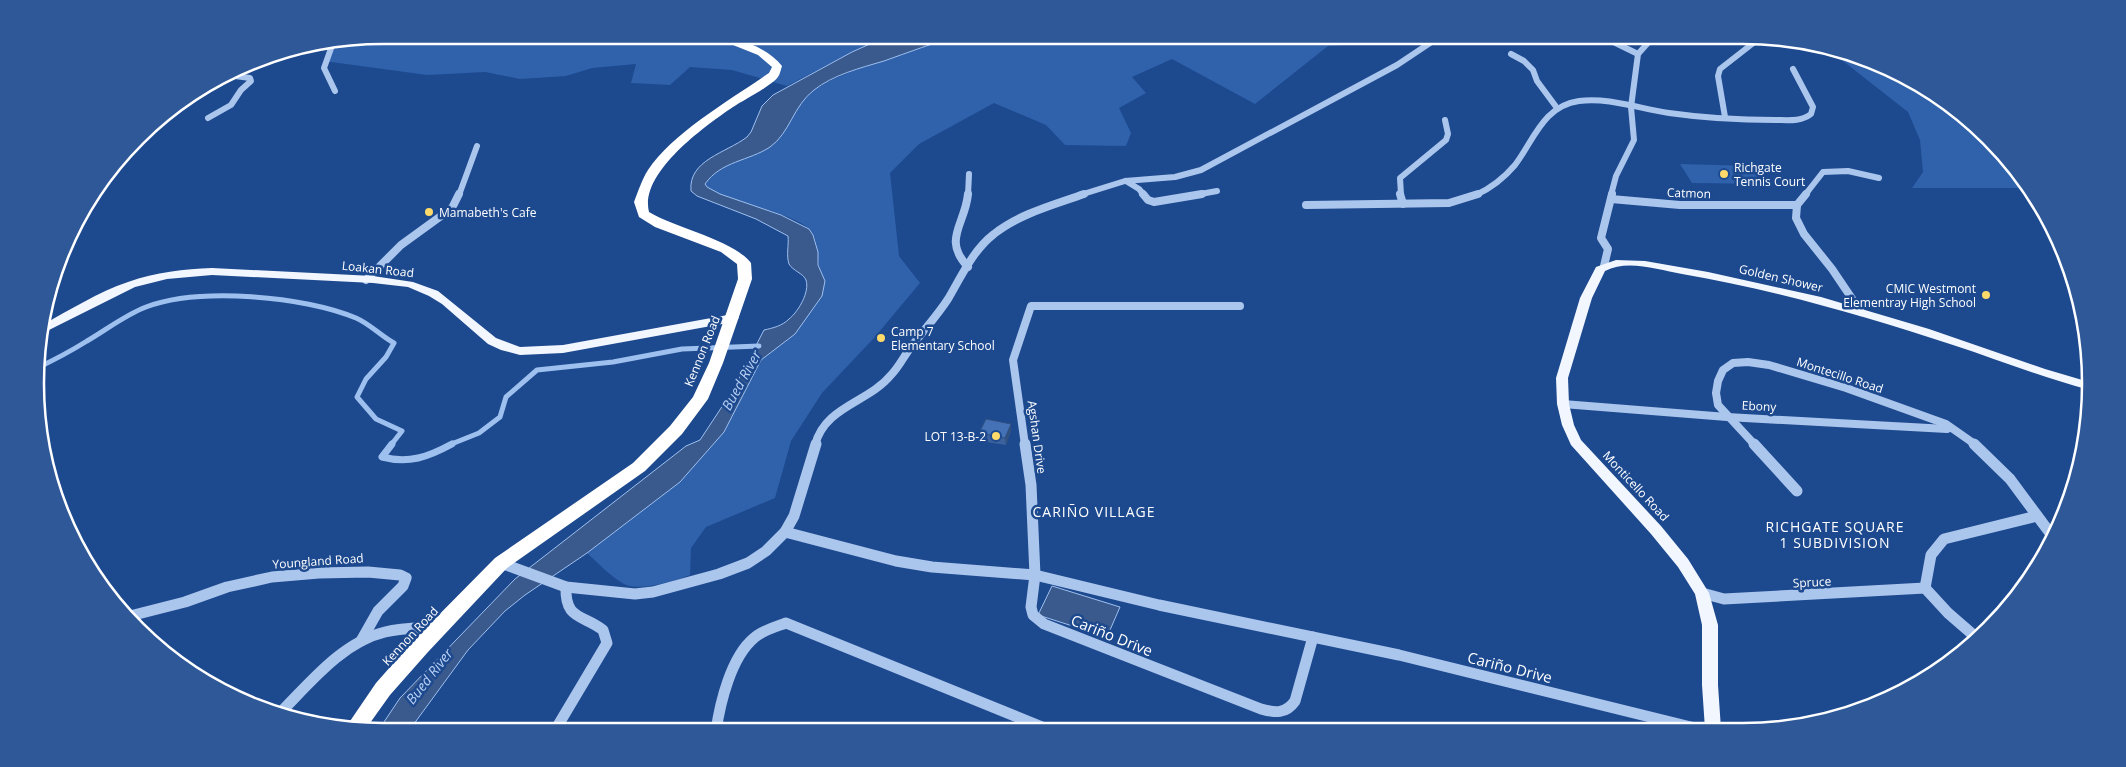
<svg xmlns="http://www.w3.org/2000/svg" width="2126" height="767" font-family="'Open Sans',sans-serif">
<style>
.green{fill:#3062ac}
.water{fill:#3a5a8d;stroke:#9ec0ef}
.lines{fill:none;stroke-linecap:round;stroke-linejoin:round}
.stream-far1{stroke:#9ec0ef;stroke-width:5}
.stream{stroke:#9ec0ef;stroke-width:7}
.minor-far2{stroke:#abc6ed;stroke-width:6}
.minor-far1{stroke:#abc6ed;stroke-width:8}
.minor{stroke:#abc6ed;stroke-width:11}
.major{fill:#f1f6ff;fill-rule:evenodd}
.highway{fill:#fff;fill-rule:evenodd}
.wall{fill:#3b629d}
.shaded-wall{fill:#30507f}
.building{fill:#4572b6;stroke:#30507f}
.poi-dot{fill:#fdda69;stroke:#1d498f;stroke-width:2}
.labels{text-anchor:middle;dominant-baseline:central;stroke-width:5;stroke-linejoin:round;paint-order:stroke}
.poi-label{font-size:12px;fill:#fff;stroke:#1d498f;text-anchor:start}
.street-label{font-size:12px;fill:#fff;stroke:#1d498f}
.water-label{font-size:14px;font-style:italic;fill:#b7d0f4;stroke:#1d498f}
.neighbourhood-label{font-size:14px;letter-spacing:1px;fill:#fff;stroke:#1d498f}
.near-street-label{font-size:15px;fill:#fff;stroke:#1d498f}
.rim{fill:none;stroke:#fff;stroke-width:2.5}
</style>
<rect width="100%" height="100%" fill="#1d498f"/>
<g class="green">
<polygon points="384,35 890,35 852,52 787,86 732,70 690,67 670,85 631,83 636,64 592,68 566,76 520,79 485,72 427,75 324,61 333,40"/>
<path d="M959 35H1429V40L1328 46 1255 104 1172 59 1132 77 1146 93 1119 108 1131 133 1126 146 1065 145 1046 125 994 103 919 144 890 173 899 256 920 283 874 338 822 393 791 441 775 498 706 527 691 548 690 575C674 581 640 592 624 584 611 577 598 563 587 553L680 482 744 392 761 360 795 334 822 274C815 261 821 243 810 230 793 211 712 199 705 184L712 175 786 129 799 104 814 90 827 82 855 70Z"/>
<path d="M1829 50C1892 56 1963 107 2004 153 2013 164 2021 176 2029 188H1912L1923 172 1920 140 1908 112Z"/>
<polygon points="1680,164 1754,166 1768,184 1692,183"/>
</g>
<g class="water">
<path d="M890 35H959C934 43 909 52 884 61 860 68 833 75 814 90 793 106 790 133 770 147 749 161 721 161 705 184L707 187 720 194 781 215 809 229 813 235 818 252V265L825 281 822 296 795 334 761 360 724 432 680 482 587 553 525 595 505 611 468 650 408 732 378 731 400 698 515 579 686 446 700 440 733 390 764 330C773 328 782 326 789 319 798 312 810 292 806 280 803 273 793 271 789 264 786 255 789 245 788 236L756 219 697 196 691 191C688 160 726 153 747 137L751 132 762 106 773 95 852 52Z"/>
<polygon points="1052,586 1120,607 1107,637 1038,615"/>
</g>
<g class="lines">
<g class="stream-far1">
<path d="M37 368C54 360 71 351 87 341 106 330 125 315 146 307 199 287 304 296 356 318 370 324 381 336 394 343L386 357 366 379 357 397 376 419 402 431 391 445"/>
<polyline points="449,445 479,433 500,417 506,397 537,370 613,362 682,349 759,346"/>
</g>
<path class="stream" d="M392 444 382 457C409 464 428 457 452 444"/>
<g class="minor-far2">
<polyline points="1599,35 1638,54"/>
<polyline points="334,40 324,68 335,91"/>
<polyline points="1511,54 1524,61 1533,70 1537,81 1557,108"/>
<polyline points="1725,117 1718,76 1720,69 1761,37"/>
<polyline points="208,118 231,105 241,90 251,81 250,78 228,75"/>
<polyline points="1126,181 1139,189 1144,195"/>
<polyline points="459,195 477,146"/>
<polyline points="968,195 969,174"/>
<polyline points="1080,195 1125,181 1175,177 1201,170 1397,65 1442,35"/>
<polyline points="1195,195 1217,191"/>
<polyline points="1401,195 1400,178 1446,140 1448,134 1445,120"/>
<path d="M1476 195C1491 188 1504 178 1515 165 1534 140 1543 106 1579 101 1609 97 1640 109 1669 113 1704 118 1740 120 1775 120 1787 120 1801 122 1811 114L1813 107 1793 69"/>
<polyline points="1611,195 1616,176 1634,140 1631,107 1638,54 1655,35"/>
<polyline points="1805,195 1823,172 1848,171 1879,178"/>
</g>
<g class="minor-far1">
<polyline points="1143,194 1148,200 1154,202 1202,194"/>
<polyline points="1400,194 1403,204"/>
<polyline points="1806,194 1797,205 1796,218 1804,234 1832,269 1861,312"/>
<polyline points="1611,199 1680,205 1797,205"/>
<polyline points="1306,205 1449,203 1478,194"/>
<polyline points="1604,266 1608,249 1601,238 1612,194"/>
<path d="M968 267C942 239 965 225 968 194"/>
<polyline points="366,280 401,245 452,208 459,194"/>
<polyline points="1563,404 1727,417 1947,429"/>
<path d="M815 445C825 406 868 403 891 375 899 367 904 356 911 347 923 331 937 316 948 299 961 277 973 250 994 234 1019 214 1053 205 1084 194"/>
<polyline points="1025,445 1013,360 1031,306 1240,306"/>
<polyline points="1755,445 1718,405 1716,393 1718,381 1723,370 1733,363 1748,362 1769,365 1846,388 1946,424 1976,445"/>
</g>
<g class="minor">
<path d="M1025 444 1031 485 1035 575 1031 607 1033 615 1044 624 1261 709C1275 713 1286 714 1295 701L1313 637"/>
<polyline points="1754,444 1797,491"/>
<polyline points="1974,444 2010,479 2053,537"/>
<polyline points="785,532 896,561 932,567 1035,575 1159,605 1399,655 1699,729"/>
<polyline points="501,563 566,587 635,594 653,592 719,574 748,563 766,551 785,532 794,516 816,444"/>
<polyline points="1702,593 1724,599 1925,588"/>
<polyline points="126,617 185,602 227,587 272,577 319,573 368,572 400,575 406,578 403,586 378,611 361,641"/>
<polyline points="1978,639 1948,613 1925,588 1931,555 1944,539 2037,516"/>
<path d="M279 714C309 684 342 642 385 632 401 628 418 628 435 627"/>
<path d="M716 731C720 703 731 657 754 638 763 630 775 627 786 623L1052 731"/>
<path d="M554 732 607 643 603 630C582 614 565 620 566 587"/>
</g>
<g class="major">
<path d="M1616 260 1645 261 1708 272 1821 297 1929 329 2045 369 2089 382 2090 390C2043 378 1999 360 1953 345 1864 316 1775 290 1682 274 1658 270 1628 259 1605 271L1592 298 1568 378 1569 404 1574 425 1581 440 1661 526 1688 559 1709 593 1718 625V685L1721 729H1705L1702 685V625L1695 594 1678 567 1651 534 1571 445 1562 425 1557 404 1556 378 1580 298 1596 267Z"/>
<path d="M212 268 373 276 413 282 438 291 496 338 520 347 563 345 733 314 739 318 733 322 563 353 520 355 501 350 488 344 442 304 429 296 408 287 373 283 212 275 167 279 135 287 39 335 42 325C70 310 98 292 128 282 156 272 184 269 212 268Z"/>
</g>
<path class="highway" d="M708 35C733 35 766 46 782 66 781 69 780 74 778 77 771 86 744 100 733 107 705 126 639 173 649 212 677 229 732 239 751 263L752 279 723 363 708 399 682 434 645 471 507 568 428 652 390 695 365 730 346 727 376 683 414 640 495 558 633 463 670 426 693 397 709 363 738 279 737 264 721 252 655 227 639 217 634 202C638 192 642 179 648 170 672 133 733 98 769 73L772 67 758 55Z"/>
</g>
<polygon class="wall" points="1011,424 1011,431 1006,445 980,441 979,433"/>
<polygon class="shaded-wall" points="1011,424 1011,431 1006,445 1005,438"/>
<polygon class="building" points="986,419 1011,424 1005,438 979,433"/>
<g class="poi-dot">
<circle cx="1724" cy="174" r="5"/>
<circle cx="429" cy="212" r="5"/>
<circle cx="1986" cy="295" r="5"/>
<circle cx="881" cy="338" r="5"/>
<circle cx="996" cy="436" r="5"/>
</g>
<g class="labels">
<g class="poi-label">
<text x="1734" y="167">Richgate<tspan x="1734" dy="14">Tennis Court</tspan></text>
<text x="439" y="212">Mamabeth's Cafe</text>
<text x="1976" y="288" text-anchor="end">CMIC Westmont<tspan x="1976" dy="14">Elementray High School</tspan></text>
<text x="891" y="331">Camp 7<tspan x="891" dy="14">Elementary School</tspan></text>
<text x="986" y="436" text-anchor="end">LOT 13-B-2</text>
</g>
<g class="street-label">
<text transform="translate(1689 193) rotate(2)">Catmon</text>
<text transform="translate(378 269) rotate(6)">Loakan Road</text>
<text transform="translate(1781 278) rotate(13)">Golden Shower</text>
<text transform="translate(702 351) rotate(-68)">Kennon Road</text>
<text transform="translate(1840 375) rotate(18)">Montecillo Road</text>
<text transform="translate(1759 406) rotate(3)">Ebony</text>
<text transform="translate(1037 437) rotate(82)">Agshan Drive</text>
<text transform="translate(1636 486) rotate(47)">Monticello Road</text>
<text transform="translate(318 561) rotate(-4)">Youngland Road</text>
<text transform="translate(1812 582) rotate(-3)">Spruce</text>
<text transform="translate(410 636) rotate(-47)">Kennon Road</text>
</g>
<g class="water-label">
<text transform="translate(741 380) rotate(-61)">Bued River</text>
<text transform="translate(429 676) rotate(-52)">Bued River</text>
</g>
<g class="neighbourhood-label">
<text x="1094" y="511">CARIÑO VILLAGE</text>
<text x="1835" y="526">RICHGATE SQUARE<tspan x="1835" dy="16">1 SUBDIVISION</tspan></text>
</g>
<g class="near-street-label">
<text transform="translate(1112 635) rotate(22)">Cariño Drive</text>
<text transform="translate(1510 667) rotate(14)">Cariño Drive</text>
</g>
</g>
<path d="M0 0H2126V767H0ZM383 44H1743A339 339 0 0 1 2082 383V384A339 339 0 0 1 1743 723H383A339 339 0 0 1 44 384V383A339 339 0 0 1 383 44Z" fill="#2f5898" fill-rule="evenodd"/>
<path class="rim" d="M383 44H1743A339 339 0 0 1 2082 383V384A339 339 0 0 1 1743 723H383A339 339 0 0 1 44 384V383A339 339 0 0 1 383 44Z"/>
</svg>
